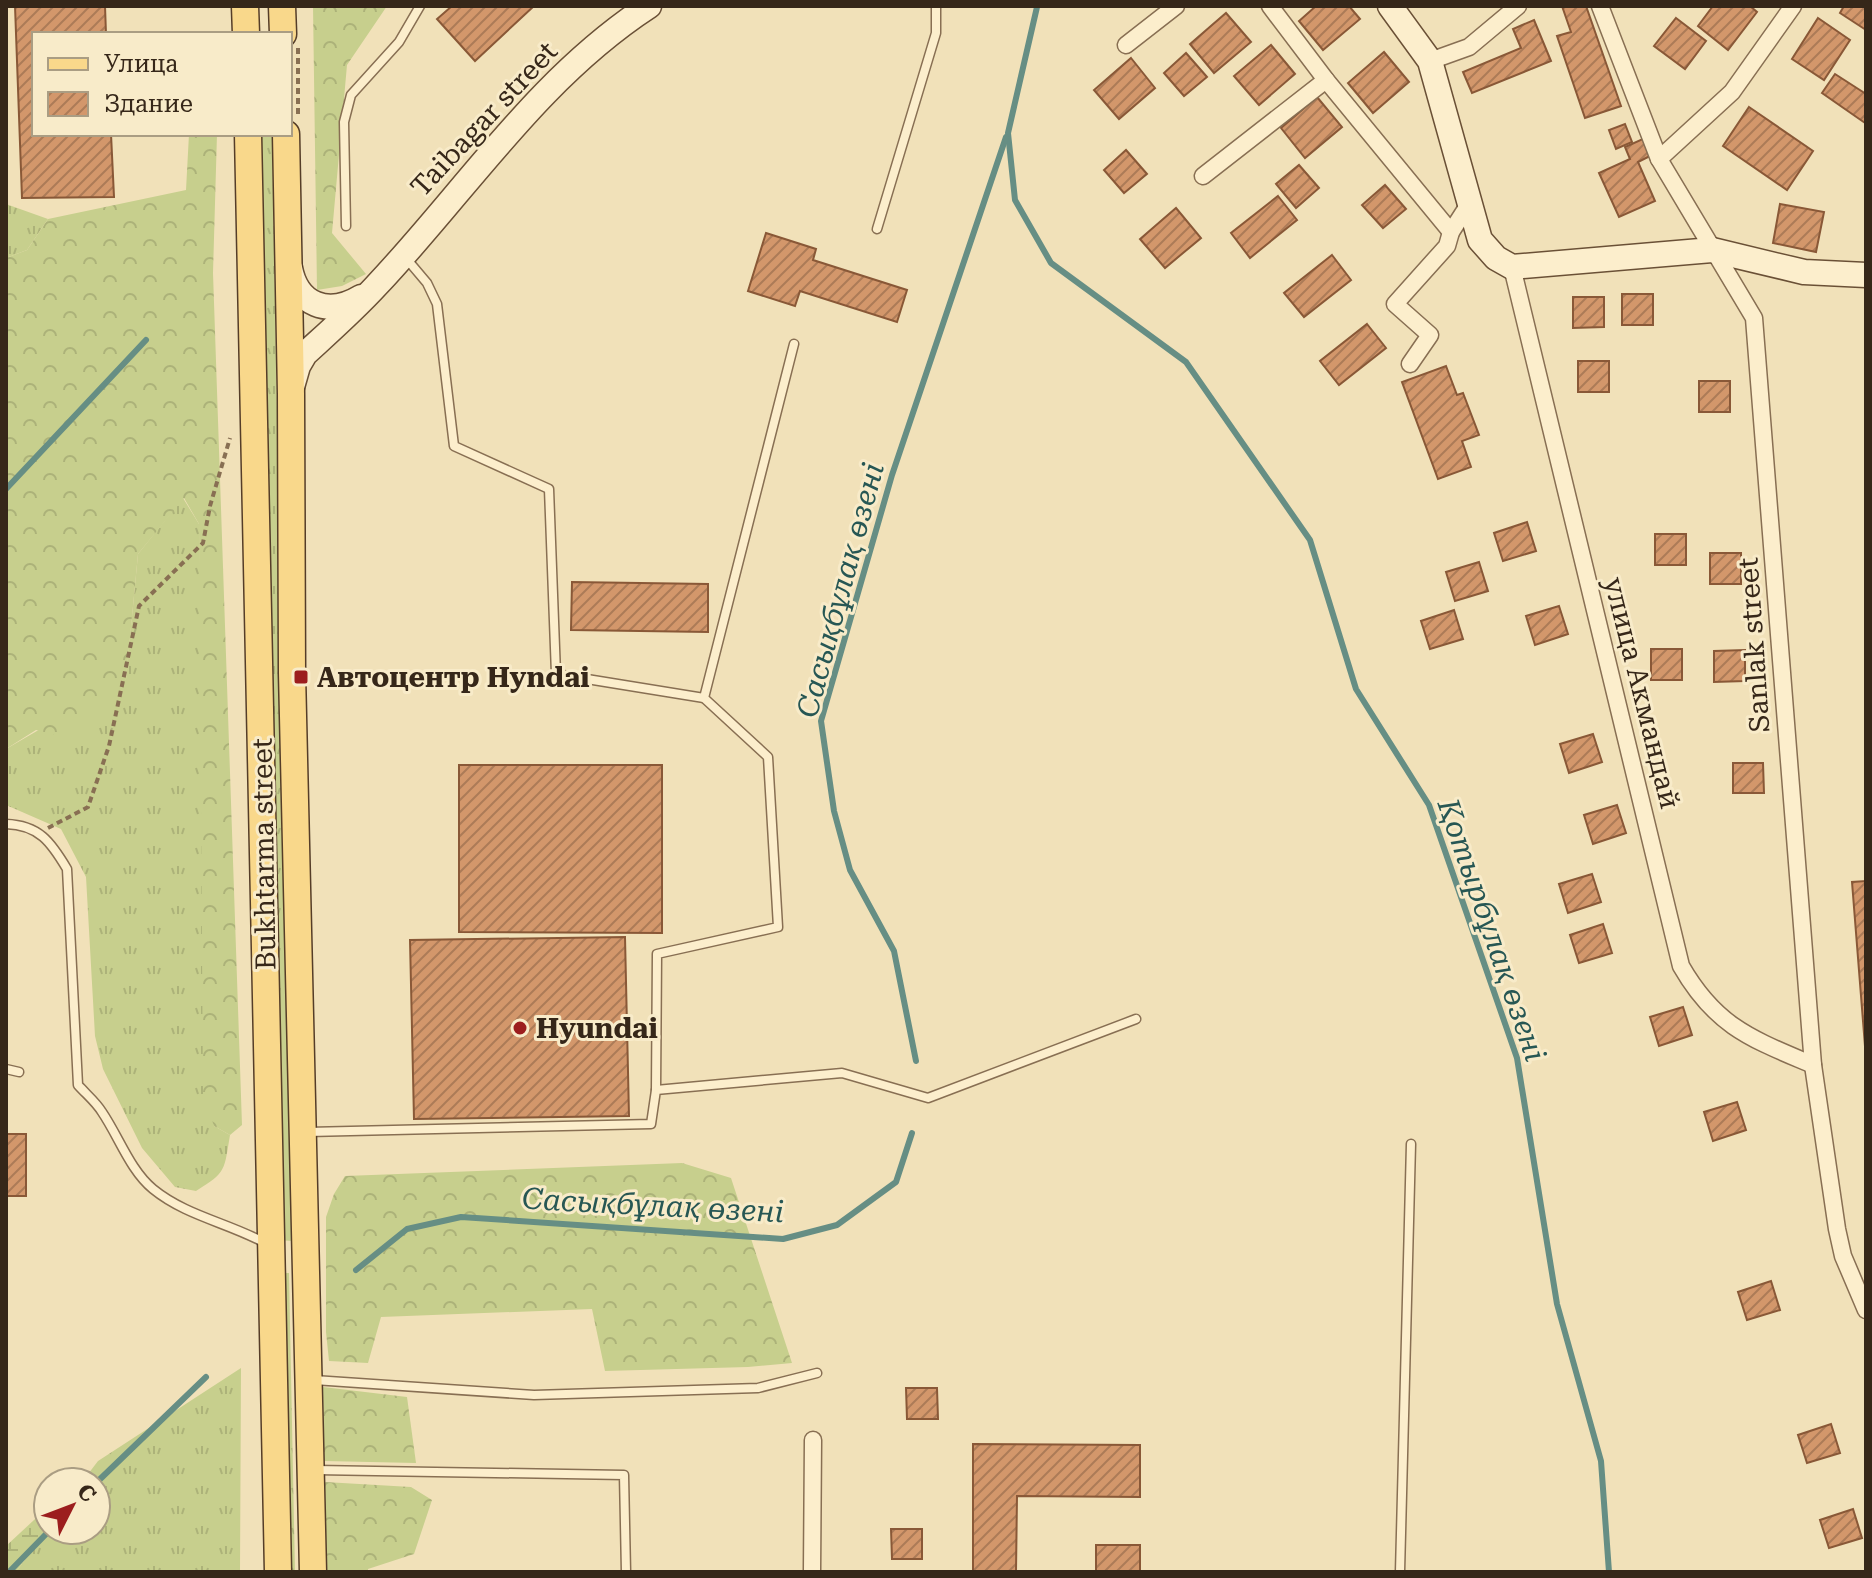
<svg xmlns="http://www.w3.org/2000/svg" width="1872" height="1578" font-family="'Roboto Serif',serif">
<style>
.grass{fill:url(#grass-tufts)}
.forest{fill:url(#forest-crowns)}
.wetland{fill:url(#wetland-marsh)}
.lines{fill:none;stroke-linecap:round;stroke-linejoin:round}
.stream{stroke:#668e84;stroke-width:6}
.building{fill:url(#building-hatch);stroke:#895837;stroke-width:2}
.lane-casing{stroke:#886f53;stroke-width:11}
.street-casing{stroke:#886f53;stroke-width:19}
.secondary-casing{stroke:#6a5036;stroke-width:27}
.primary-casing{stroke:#553d28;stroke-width:29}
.path{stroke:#886f53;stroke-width:4;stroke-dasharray:6 4;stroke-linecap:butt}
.lane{stroke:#fceecc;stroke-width:8}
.street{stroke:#fceecc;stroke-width:16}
.secondary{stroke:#fceecc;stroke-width:24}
.primary{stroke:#f9d88b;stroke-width:26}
.poi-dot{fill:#9c1e1e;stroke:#f8ebc9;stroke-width:3}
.labels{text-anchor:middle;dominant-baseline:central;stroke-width:6;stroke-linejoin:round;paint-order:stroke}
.street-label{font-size:28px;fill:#362719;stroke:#f8ebc9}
.poi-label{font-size:28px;font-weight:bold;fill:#362719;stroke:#f8ebc9;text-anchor:start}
.water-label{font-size:30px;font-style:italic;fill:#275754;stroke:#f8ebc9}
</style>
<defs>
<pattern id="grass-tufts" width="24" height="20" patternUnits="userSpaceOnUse" patternTransform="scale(2)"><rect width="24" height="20" fill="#c7cf8d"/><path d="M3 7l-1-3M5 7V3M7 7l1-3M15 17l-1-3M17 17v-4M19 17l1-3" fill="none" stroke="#acb279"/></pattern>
<pattern id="forest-crowns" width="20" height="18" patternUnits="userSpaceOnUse" patternTransform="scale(2)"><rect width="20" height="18" fill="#c7cf8d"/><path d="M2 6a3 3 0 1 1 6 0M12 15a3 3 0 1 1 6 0" fill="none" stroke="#acb279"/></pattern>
<pattern id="wetland-marsh" width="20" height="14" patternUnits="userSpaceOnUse" patternTransform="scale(2)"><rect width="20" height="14" fill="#c7cf8d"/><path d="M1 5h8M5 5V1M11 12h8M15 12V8" fill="none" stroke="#acb279"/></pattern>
<pattern id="building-hatch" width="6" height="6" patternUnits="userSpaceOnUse" patternTransform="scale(2)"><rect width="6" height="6" fill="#d3976b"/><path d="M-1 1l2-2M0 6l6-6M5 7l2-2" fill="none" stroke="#ac7b57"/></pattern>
</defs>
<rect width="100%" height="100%" fill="#f1e1b9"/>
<g class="grass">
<polygon points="258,134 272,134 292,1241 278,1240"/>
<polygon points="6,204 48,219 27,250 6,258"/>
<path d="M183 498 199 524 214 1126 230 1135C224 1170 227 1172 196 1191L175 1187 142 1148 103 1069 95 1036 86 877 61 829 6 805V749L126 679 138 554Z"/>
<polygon points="278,1273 289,1273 295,1572 283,1572"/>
<polygon points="241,1368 240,1572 16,1572 48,1528 96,1530 96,1482 82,1482 98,1461"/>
</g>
<g class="forest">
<polygon points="313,6 387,6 347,65 332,233 366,274 342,286 317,290"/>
<polygon points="189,134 217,134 213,273 242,1125 230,1135 214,1126 203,1094 199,524 184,498 138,554 126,679 73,739 36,730 6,749 6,258 27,250 48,219 186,190"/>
<polygon points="682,1163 731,1178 792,1363 748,1367 605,1371 592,1309 381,1317 368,1363 329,1361 326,1332 326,1217 334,1194 345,1176"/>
<polygon points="323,1387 407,1397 416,1463 324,1461"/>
<polygon points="325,1482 411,1487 432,1500 414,1554 368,1569 368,1572 326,1572"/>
</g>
<polygon class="wetland" points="48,1507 48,1528 16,1572 6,1572 6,1546"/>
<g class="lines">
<g class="stream">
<polyline points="1037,7 1008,133 1015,200 1051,263 1186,362 1310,540 1356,689 1429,805 1517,1058 1557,1304 1601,1461 1609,1572"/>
<polyline points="6,489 146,340"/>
<polyline points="916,1061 894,951 850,870 834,811 821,721 892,475 1006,137"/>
<polyline points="356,1270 407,1229 461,1217 783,1239 837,1225 896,1182 912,1133"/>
<polyline points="96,1483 206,1377"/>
<polyline points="9,1572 50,1530"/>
</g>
</g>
<g class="building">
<polygon points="15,6 105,6 106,34 34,34 34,134 111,134 114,197 22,198"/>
<polygon points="452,6 534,6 475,61 437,19"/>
<polygon points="1316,6 1349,6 1360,19 1323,50 1299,21"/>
<polygon points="1562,6 1586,6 1621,106 1585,118 1557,36 1571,32"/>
<polygon points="1713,6 1750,6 1757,12 1728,50 1698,26"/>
<polygon points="1844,6 1866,6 1866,30 1840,13"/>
<polygon points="1226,13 1251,42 1214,73 1190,44"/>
<polygon points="1676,18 1706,41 1685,69 1654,46"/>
<polygon points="1818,18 1850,40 1824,80 1792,59"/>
<polygon points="1534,20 1551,61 1472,93 1463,72 1521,48 1513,29"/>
<polygon points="1271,45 1295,74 1259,105 1234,76"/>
<polygon points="1384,52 1409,82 1373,113 1348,83"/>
<polygon points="1186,53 1207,77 1184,96 1164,73"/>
<polygon points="1131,58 1155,88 1119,119 1094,90"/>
<polygon points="1835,74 1866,94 1865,123 1822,93"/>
<polygon points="1317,97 1342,127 1305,158 1281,128"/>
<polygon points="1749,107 1813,151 1787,190 1723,146"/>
<polygon points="1625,124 1632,142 1616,149 1609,130"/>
<polygon points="1645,138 1652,155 1638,162 1655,201 1619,217 1599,173 1630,159 1625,147"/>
<polygon points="1126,150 1147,174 1124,193 1104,170"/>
<polygon points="1299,165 1319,188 1296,208 1276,184"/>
<polygon points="1385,185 1406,209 1383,228 1362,205"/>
<polygon points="1278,196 1297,220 1250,258 1231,233"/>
<polygon points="1780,204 1824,212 1816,252 1773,243"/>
<polygon points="1176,208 1201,238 1165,268 1140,239"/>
<polygon points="766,233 816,249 813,260 907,290 897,322 800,291 795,306 748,291"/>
<polygon points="1332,255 1351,280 1304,317 1284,293"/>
<rect x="1622" y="294" width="31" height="31"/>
<polygon points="1573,297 1604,297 1604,327 1573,328"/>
<polygon points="1367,324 1386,348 1339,385 1320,361"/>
<rect x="1578" y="361" width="31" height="31"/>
<polygon points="1446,366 1457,395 1463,393 1479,435 1462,441 1471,467 1438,479 1402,382"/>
<rect x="1699" y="381" width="31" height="31"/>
<polygon points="1527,522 1536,551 1503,561 1494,533"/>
<rect x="1655" y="534" width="31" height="31"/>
<rect x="1710" y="553" width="31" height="31"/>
<polygon points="1479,562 1488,591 1455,601 1446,572"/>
<polygon points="572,582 708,584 708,632 571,630"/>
<polygon points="1559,606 1568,634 1535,645 1526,616"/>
<polygon points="1454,610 1463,639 1430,649 1421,621"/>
<rect x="1651" y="649" width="31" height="31"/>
<polygon points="1745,650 1745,681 1714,682 1714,651"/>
<polygon points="1593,734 1602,762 1569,773 1560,744"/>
<polygon points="1733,763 1763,763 1764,793 1733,793"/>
<polygon points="459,765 662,765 662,933 459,932"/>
<polygon points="1617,805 1626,833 1593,844 1584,815"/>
<polygon points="1592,874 1601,902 1568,913 1559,884"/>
<polygon points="1866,881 1866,1059 1852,882"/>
<polygon points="1603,924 1612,953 1579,963 1570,935"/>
<polygon points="625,937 629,1116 414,1119 410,940"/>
<polygon points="1683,1007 1692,1035 1659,1046 1650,1017"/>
<polygon points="1737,1102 1746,1130 1713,1141 1704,1112"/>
<rect x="6" y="1134" width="20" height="62"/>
<polygon points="1771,1281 1780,1310 1747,1320 1738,1292"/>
<polygon points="906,1388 937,1388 938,1419 907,1419"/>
<polygon points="1831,1424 1840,1453 1807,1463 1798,1435"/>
<polygon points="973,1444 1140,1445 1140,1497 1017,1496 1016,1572 973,1572"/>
<polygon points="1853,1509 1862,1538 1829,1548 1820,1520"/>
<polygon points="891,1529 922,1529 922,1559 892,1559"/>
<rect x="1096" y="1545" width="44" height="27"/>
</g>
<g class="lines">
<g class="lane-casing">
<g id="lane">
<polyline points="346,226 344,122 351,95 399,42 420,6"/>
<polyline points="877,229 936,33 936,6"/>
<polyline points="405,257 427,283 437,304 454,446 549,489 556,674 704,698"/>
<path d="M6 824C39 825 51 842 67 869L78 1085C86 1094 96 1102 102 1112 119 1137 130 1170 153 1189 186 1216 229 1223 265 1243"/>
<polyline points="6,1069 19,1072"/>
<polyline points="656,1090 657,954 778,927 768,757 704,698 794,344"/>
<polyline points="308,1132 651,1124 656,1090 842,1073 928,1098 1136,1019"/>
<polyline points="314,1380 534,1395 758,1388 817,1373"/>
<polyline points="316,1470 624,1475 626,1572"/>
<polyline points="1400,1572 1411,1144"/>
</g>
</g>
<g class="street-casing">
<g id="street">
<polyline points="1270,6 1326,80 1451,232"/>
<polyline points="1600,6 1659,159 1754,318 1813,1065 1837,1229 1843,1256 1866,1310"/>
<polyline points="1126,45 1176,6"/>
<polyline points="1430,61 1469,47 1518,6"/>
<polyline points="1659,159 1732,92 1793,6"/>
<polyline points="1203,176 1326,80"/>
<path d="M1512 267 1681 966C1716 1027 1752 1039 1813 1065"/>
<polyline points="1410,364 1430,335 1395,304 1447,246 1451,232 1471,201"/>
<polyline points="812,1572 813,1440"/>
</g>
</g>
<g class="secondary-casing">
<g id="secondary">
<polyline points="1390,6 1430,61 1480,240 1496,258 1512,267 1712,250 1804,272 1866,275"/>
<path d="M290 268C297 305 328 317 361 297"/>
<path d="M292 387 298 366 305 354C329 332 354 310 376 286 466 191 537 79 649 6"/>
</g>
</g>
<g class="primary-casing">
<g id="primary">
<polyline points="245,6 246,34"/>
<polyline points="282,6 283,34"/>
<polyline points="248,134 278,1572"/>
<polyline points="286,134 291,394 292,673 313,1572"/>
</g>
</g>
<g class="path">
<polyline points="298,48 298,116"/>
<polyline points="48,828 88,807 109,746 139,606 203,543 210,506 230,438"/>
</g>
<use href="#lane" class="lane"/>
<use href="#street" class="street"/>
<use href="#secondary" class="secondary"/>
<use href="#primary" class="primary"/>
</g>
<g class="poi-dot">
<rect x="293" y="669" width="16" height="16" rx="4"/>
<circle cx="520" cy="1028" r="8"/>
</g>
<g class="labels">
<g class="street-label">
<text transform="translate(484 119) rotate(-47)">Taibagar street</text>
<text transform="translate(1754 645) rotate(-94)">Sanlak street</text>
<text transform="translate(1642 693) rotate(76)">улица Акмандай</text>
<text transform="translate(264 854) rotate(-91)">Bukhtarma street</text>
</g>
<g class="poi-label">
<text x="317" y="677">Автоцентр Hyndai</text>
<text x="536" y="1028">Hyundai</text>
</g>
<g class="water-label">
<text transform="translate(840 590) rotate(-75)">Сасықбұлақ өзені</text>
<text transform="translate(1492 930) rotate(71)">Қотырбұлақ өзені</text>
<text transform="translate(653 1205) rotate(3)">Сасықбұлақ өзені</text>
</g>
</g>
<rect width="1872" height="1578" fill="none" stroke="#362719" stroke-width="16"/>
<rect x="32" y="32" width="260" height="104" fill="#f8ebc9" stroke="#aa9d83" stroke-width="2"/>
<rect x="48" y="58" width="40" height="12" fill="#f9d88b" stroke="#aa9d83" stroke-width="2"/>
<text x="104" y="72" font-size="24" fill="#362719">Улица</text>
<rect x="48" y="92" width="40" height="24" fill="url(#building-hatch)" stroke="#aa9d83" stroke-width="2"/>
<text x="104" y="112" font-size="24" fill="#362719">Здание</text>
<g transform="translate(72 1506) rotate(48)"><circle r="38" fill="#f8ebc9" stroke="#aa9d83" stroke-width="2"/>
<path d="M0-6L14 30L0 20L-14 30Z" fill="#9c1e1e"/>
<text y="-12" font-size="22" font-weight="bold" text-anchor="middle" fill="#362719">С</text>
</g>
</svg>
